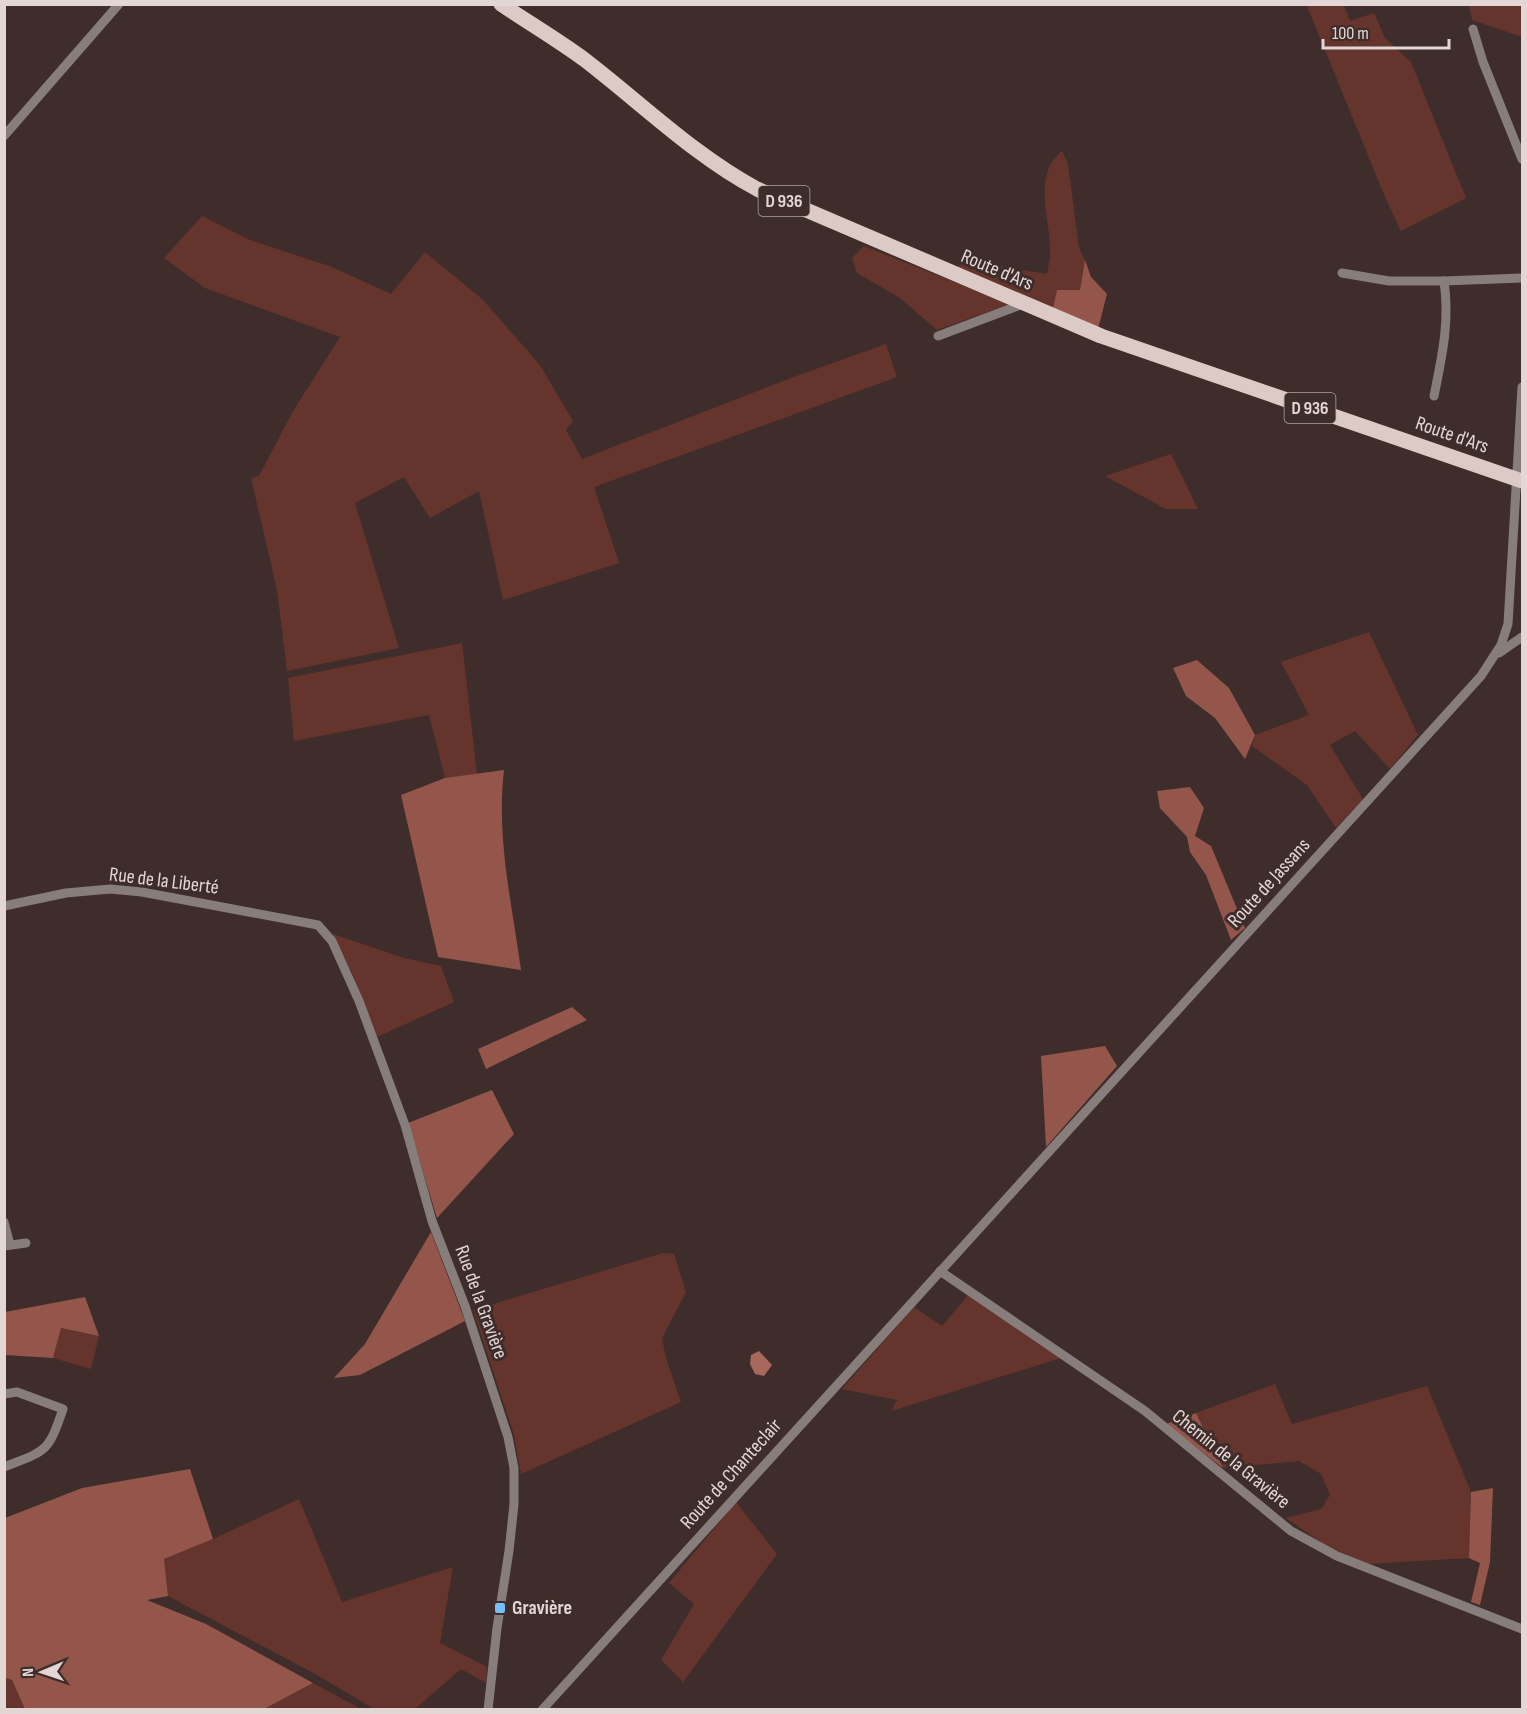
<svg xmlns="http://www.w3.org/2000/svg" width="1527" height="1714" font-family="'Sofia Sans Condensed',sans-serif">
<style>
.green{fill:#65352d}
.forest{fill:#94564b}
.water{fill:#a8685c}
.lines{fill:none;stroke-linecap:round;stroke-linejoin:round}
.street{stroke:#877e7c;stroke-width:9}
.primary{stroke:#dccac6;stroke-width:15}
.poi-dot{fill:#74c0f6;stroke:#3e2d2a;stroke-width:2}
.labels{text-anchor:middle;dominant-baseline:central;stroke-width:6;stroke-linejoin:round;paint-order:stroke}
.shield{fill:#3e2d2a;stroke:#b1a4a2;stroke-width:1.5}
.shield-label{font-size:18px;font-weight:bold;fill:#e2d7d5}
.street-label{font-size:20px;fill:#e2d7d5;stroke:#3e2d2a}
.poi-label{font-size:20px;font-weight:bold;fill:#e2d7d5;stroke:#3e2d2a;text-anchor:start}
</style>
<rect width="100%" height="100%" fill="#3e2d2a"/>
<g class="green">
<polygon points="1312,4 1344,5 1350,21 1374,13 1385,38 1411,62 1466,198 1401,231 1385,197 1307,6"/>
<polygon points="1469,5 1522,5 1522,37 1472,20"/>
<path d="M1062 151 1068 164 1079 248 1085 260 1080 290 1053 309 958 270 961 260 1047 274C1048 266 1051 258 1050 250 1050 217 1032 175 1062 151Z"/>
<polygon points="202,216 250,240 332,267 391,294 425,252 482,299 540,365 573,421 566,430 582,459 799,375 886,344 897,377 594,487 619,563 503,600 479,491 430,518 404,477 355,503 399,648 287,671 277,590 251,478 259,476 293,411 340,337 205,288 164,258"/>
<polygon points="864,246 1010,304 937,330 900,298 857,273 852,258"/>
<polygon points="1171,454 1198,509 1166,509 1105,476"/>
<polygon points="1369,632 1418,735 1390,769 1355,731 1330,745 1363,799 1336,828 1307,785 1252,746 1255,735 1309,715 1281,662"/>
<polygon points="462,643 477,774 445,778 429,715 294,741 288,678"/>
<polygon points="333,934 404,958 441,966 454,1002 377,1037 352,973"/>
<polygon points="663,1253 674,1254 686,1292 662,1338 666,1358 681,1402 521,1474 514,1435 473,1310"/>
<polygon points="969,1294 1064,1357 891,1411 897,1400 842,1389 914,1307 942,1326"/>
<polygon points="61,1328 99,1336 91,1369 53,1358"/>
<polygon points="1275,1384 1292,1424 1427,1386 1471,1492 1469,1558 1368,1564 1325,1545 1286,1518 1321,1509 1330,1495 1321,1474 1299,1461 1223,1468 1196,1413"/>
<polygon points="299,1499 342,1602 453,1567 440,1643 487,1667 486,1683 461,1669 415,1709 374,1709 317,1675 168,1596 164,1559 213,1539"/>
<polygon points="736,1502 777,1554 683,1682 661,1660 694,1604 669,1583"/>
<polygon points="4,1678 12,1680 25,1709 5,1709"/>
<polygon points="313,1683 361,1709 264,1709"/>
</g>
<g class="forest">
<polygon points="1085,260 1091,277 1107,294 1098,329 1053,309 1057,290 1080,290"/>
<polygon points="1197,660 1229,688 1255,735 1245,759 1215,718 1186,696 1173,668"/>
<path d="M504 770C496 837 512 904 521 970L438 957 401 795 445 778Z"/>
<polygon points="1190,787 1204,808 1195,836 1211,846 1245,928 1231,940 1206,875 1190,852 1187,837 1160,808 1157,791"/>
<polygon points="572,1007 587,1020 486,1069 478,1049"/>
<polygon points="1105,1046 1117,1066 1046,1147 1041,1056"/>
<polygon points="492,1090 514,1134 437,1218 408,1123"/>
<polygon points="431,1232 465,1321 360,1375 334,1378 365,1344"/>
<polygon points="85,1297 99,1336 61,1328 53,1358 5,1355 5,1312"/>
<polygon points="1196,1413 1223,1468 1166,1424"/>
<polygon points="190,1469 213,1539 164,1559 168,1596 147,1600 206,1624 313,1683 264,1709 25,1709 12,1680 5,1678 5,1518 82,1488"/>
<polygon points="1493,1488 1490,1562 1480,1605 1471,1602 1480,1563 1469,1558 1471,1492"/>
</g>
<polygon class="water" points="759,1351 772,1365 764,1376 755,1374 750,1364 751,1355"/>
<g class="lines">
<g class="street">
<polyline points="1473,29 1483,62 1522,159"/>
<polyline points="4,136 119,4"/>
<polyline points="1342,273 1389,281 1444,281 1522,278"/>
<polyline points="938,336 1023,304"/>
<path d="M1434 396C1442 356 1450 322 1444 281"/>
<polyline points="1499,653 1522,637"/>
<polyline points="4,906 66,893 110,889 142,892 318,925 332,941 359,1001 405,1125 432,1221 465,1306 508,1437 514,1468 514,1504 509,1551 497,1628 488,1710"/>
<polyline points="4,1222 10,1245"/>
<polyline points="4,1246 26,1243"/>
<polyline points="940,1271 1145,1411 1291,1531 1337,1556 1522,1629"/>
<path d="M4 1394 17 1392 63 1409C48 1453 47 1450 4 1467"/>
<polyline points="542,1710 1481,676 1501,645 1508,624 1522,387"/>
</g>
<path class="primary" d="M501 4C529 23 558 40 585 60 641 103 695 156 757 189L1101 336 1522 481"/>
</g>
<rect class="poi-dot" x="494" y="1602" width="12" height="12" rx="3"/>
<g class="labels">
<g class="shield">
<rect x="758.5" y="186" width="51" height="30" rx="4.5"/>
<rect x="1284.5" y="393" width="51" height="30" rx="4.5"/>
</g>
<g class="shield-label">
<text x="784" y="201">D 936</text>
<text x="1310" y="408">D 936</text>
</g>
<g class="street-label">
<text transform="translate(997 270) rotate(23)">Route d'Ars</text>
<text transform="translate(1452 435) rotate(19)">Route d'Ars</text>
<text transform="translate(164 881) rotate(7)">Rue de la Liberté</text>
<text transform="translate(1269 883) rotate(-48)">Route de Jassans</text>
<text transform="translate(481 1302) rotate(70)">Rue de la Gravière</text>
<text transform="translate(1231 1459) rotate(39)">Chemin de la Gravière</text>
<text transform="translate(731 1474) rotate(-48)">Route de Chanteclair</text>
</g>
<g class="poi-label">
<text x="512" y="1608">Gravière</text>
</g>
</g>
<rect width="1527" height="1714" fill="none" stroke="#e2d7d5" stroke-width="12"/>
<g transform="translate(42 1672) rotate(268)" stroke="#3e2d2a" stroke-width="4.5" paint-order="stroke">
<path d="M0-4.5L10 22L0 15L-10 22Z" fill="#e2d7d5"/>
<text y="-9" font-size="16" font-weight="bold" text-anchor="middle" fill="#e2d7d5">N</text>
</g>
<path d="M1323 39v9h126v-9" fill="none" stroke="#e2d7d5" stroke-width="3"/>
<text x="1332" y="39" font-size="18" fill="#e2d7d5" stroke="#3e2d2a" stroke-width="4.5" paint-order="stroke">100 m</text>
</svg>
